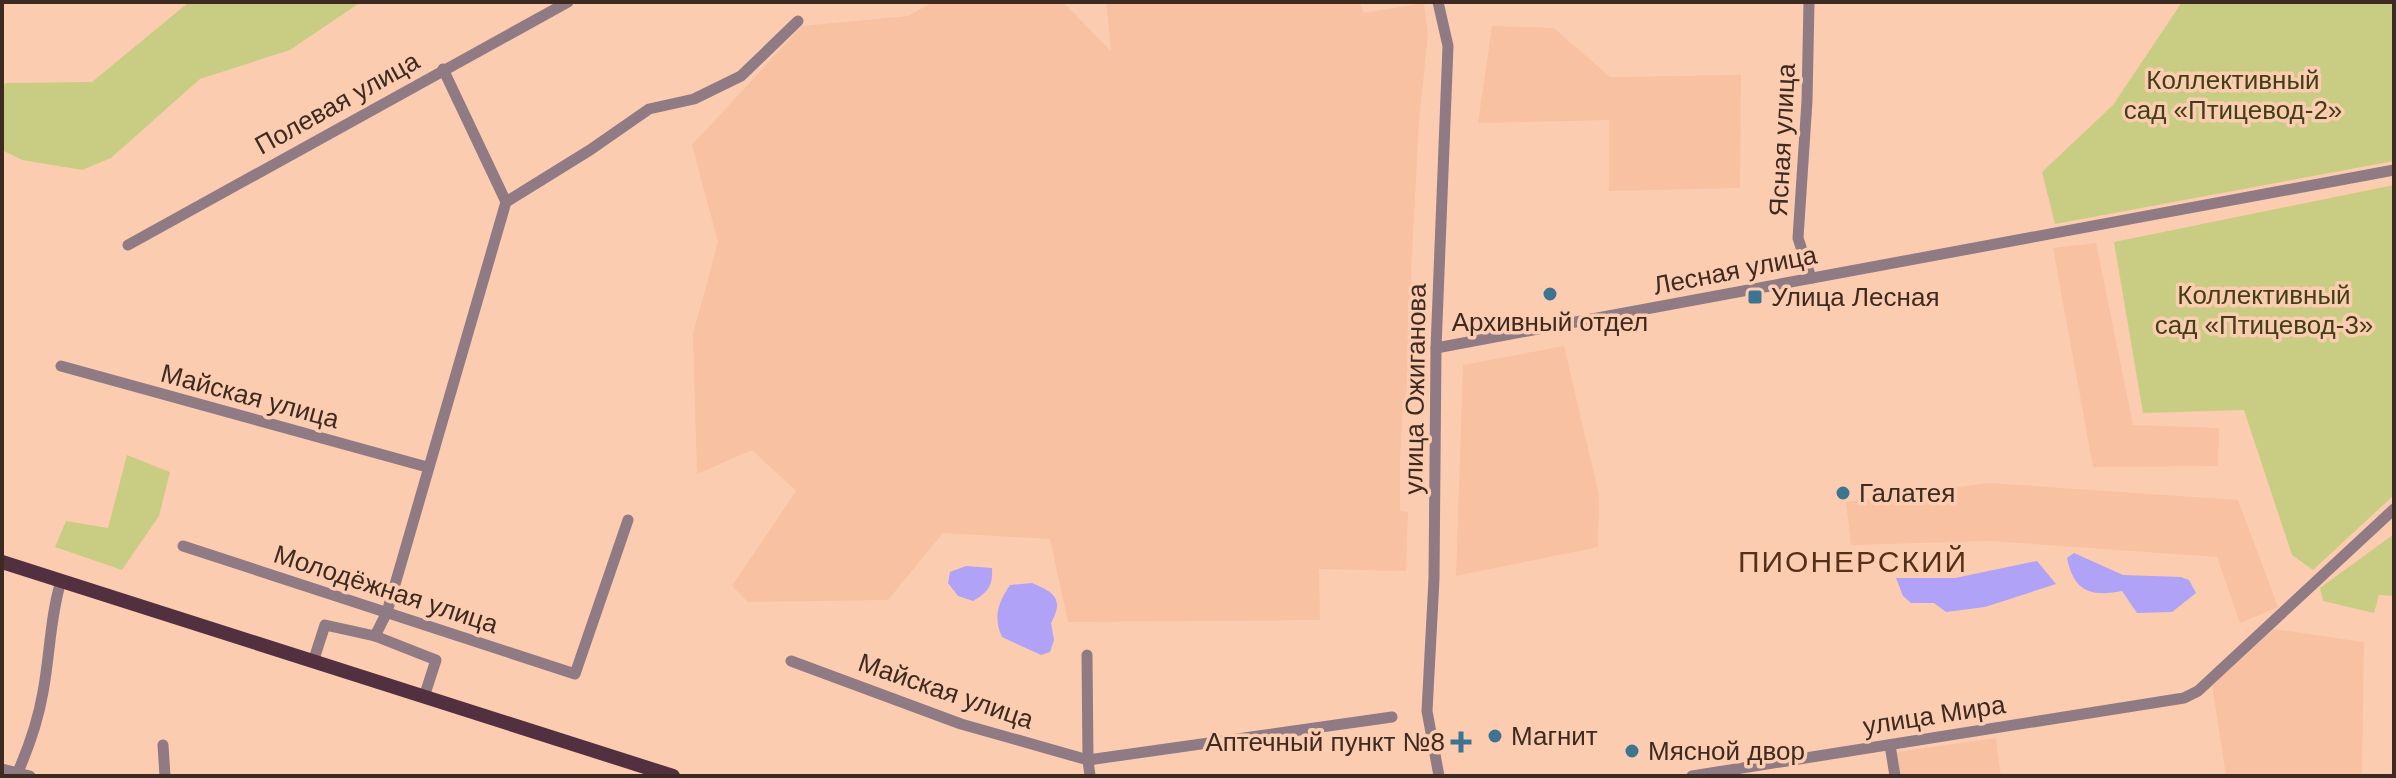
<svg xmlns="http://www.w3.org/2000/svg" width="2396" height="778" font-family="Arial,sans-serif">
<style>
.built{fill:#f8c1a2}
.green{fill:#c9cd83}
.water{fill:#b0a2f6}
.lines{fill:none;stroke-linecap:round;stroke-linejoin:round}
.minor{stroke:#907a83;stroke-width:11}
.major{stroke:#523040;stroke-width:14}
.poi-dot{fill:#3d748f;stroke:#fcccb1;stroke-width:3}
.labels{text-anchor:middle;dominant-baseline:central;stroke-width:7;stroke-linejoin:round;paint-order:stroke}
.park-label{font-size:26px;fill:#3f4017;stroke:#fcccb1}
.street-label{font-size:26px;fill:#3d2a20;stroke:#fcccb1}
.poi-label{font-size:26px;fill:#3d2a20;stroke:#fcccb1;text-anchor:start}
.quarter-label{font-size:30px;letter-spacing:2px;fill:#552f18;stroke:#fcccb1}
</style>
<rect width="100%" height="100%" fill="#fcccb1"/>
<g class="built">
<polygon points="933,2 1063,2 1111,51 1106,2 1359,2 1364,13 1424,3 1428,35 1419,121 1411,275 1413,365 1403,406 1400,460 1400,511 1408,512 1406,571 1319,569 1320,620 1068,622 1050,539 943,533 888,600 748,602 732,586 796,491 752,450 697,474 693,334 718,242 692,145 802,26 908,16"/>
<polygon points="1492,26 1554,28 1610,77 1741,75 1740,188 1609,191 1609,120 1478,123"/>
<polygon points="2096,243 2133,425 2219,428 2218,466 2093,467 2053,248"/>
<polygon points="1564,346 1599,495 1598,547 1456,576 1463,365"/>
<polygon points="1989,483 2238,500 2278,607 2240,623 2217,557 1991,541 1851,545 1846,502"/>
<polygon points="2274,629 2364,642 2362,776 2226,776 2212,685"/>
<polygon points="1996,738 2001,776 1900,776 1897,752"/>
</g>
<g class="green">
<polygon points="189,2 361,2 290,50 200,79 111,158 82,170 22,160 2,150 2,85 7,83 92,82"/>
<polygon points="2182,2 2394,2 2394,161 2055,224 2042,172 2113,105"/>
<polygon points="2394,185 2394,495 2313,570 2292,555 2244,410 2143,413 2114,242"/>
<polygon points="127,455 170,472 159,516 122,570 55,547 66,521 108,528"/>
<polygon points="2394,534 2394,596 2379,595 2374,613 2323,601 2320,588"/>
</g>
<g class="water">
<path d="M2074 553 2123 575 2181 577 2189 580 2196 593 2172 612 2137 613 2122 591C2091 597 2074 592 2067 558Z"/>
<polygon points="2037,561 2056,584 1985,607 1946,612 1934,603 1911,603 1903,596 1896,578 1955,578"/>
<path d="M966 566 992 568C993 586 988 592 973 601L958 596 948 583 950 572Z"/>
<path d="M1032 583C1053 592 1065 598 1051 623L1054 640 1050 652 1041 655 1002 637C993 617 998 603 1010 585Z"/>
</g>
<g class="lines">
<g class="minor">
<polyline points="1438,2 1448,46 1436,348 1434,579 1427,711 1439,776"/>
<polyline points="1809,2 1807,101 1798,238 1811,278"/>
<polyline points="443,69 506,202"/>
<polyline points="128,245 568,2"/>
<polyline points="1436,348 2394,170"/>
<polyline points="61,366 427,467"/>
<polyline points="183,546 575,674 628,520"/>
<polyline points="375,636 387,612 506,202 590,150 649,109 694,99 741,76 798,21"/>
<polyline points="1087,655 1088,760 1090,776"/>
<polyline points="791,661 961,724 1088,760 1392,717"/>
<polyline points="313,662 325,625 375,636 436,660 424,697"/>
<polyline points="163,745 165,776"/>
<polyline points="1890,745 1895,776"/>
<polyline points="2,769 30,776"/>
<path d="M17 774C29 747 38 721 43 692 50 655 50 617 61 581"/>
<polyline points="1692,776 2184,698 2198,691 2394,509"/>
</g>
<polyline class="major" points="2,562 673,776"/>
</g>
<g class="poi-dot">
<circle cx="1550" cy="294" r="8"/>
<rect x="1747" y="289" width="16" height="16" rx="4"/>
<circle cx="1843" cy="493" r="8"/>
<circle cx="1495" cy="736" r="8"/>
<path d="M1457 730h8v8h8v8h-8v8h-8v-8h-8v-8h8z"/>
<circle cx="1632" cy="751" r="8"/>
</g>
<g class="labels">
<g class="park-label">
<text x="2233" y="80">Коллективный<tspan x="2233" dy="30">сад «Птицевод-2»</tspan></text>
<text x="2264" y="295">Коллективный<tspan x="2264" dy="30">сад «Птицевод-3»</tspan></text>
</g>
<g class="street-label">
<text transform="translate(337 103) rotate(-29)">Полевая улица</text>
<text transform="translate(1782 140) rotate(-87)">Ясная улица</text>
<text transform="translate(1735 270) rotate(-11)">Лесная улица</text>
<text transform="translate(1415 389) rotate(-89)">улица Ожиганова</text>
<text transform="translate(250 396) rotate(15)">Майская улица</text>
<text transform="translate(386 589) rotate(18)">Молодёжная улица</text>
<text transform="translate(946 691) rotate(19)">Майская улица</text>
<text transform="translate(1934 715) rotate(-9)">улица Мира</text>
</g>
<g class="poi-label">
<text x="1771" y="297">Улица Лесная</text>
<text x="1550" y="322" text-anchor="middle">Архивный отдел</text>
<text x="1859" y="493">Галатея</text>
<text x="1511" y="736">Магнит</text>
<text x="1445" y="742" text-anchor="end">Аптечный пункт №8</text>
<text x="1648" y="751">Мясной двор</text>
</g>
<g class="quarter-label">
<text x="1853" y="561">ПИОНЕРСКИЙ</text>
</g>
</g>
<rect width="2396" height="778" fill="none" stroke="#3d2a20" stroke-width="8"/>
</svg>
